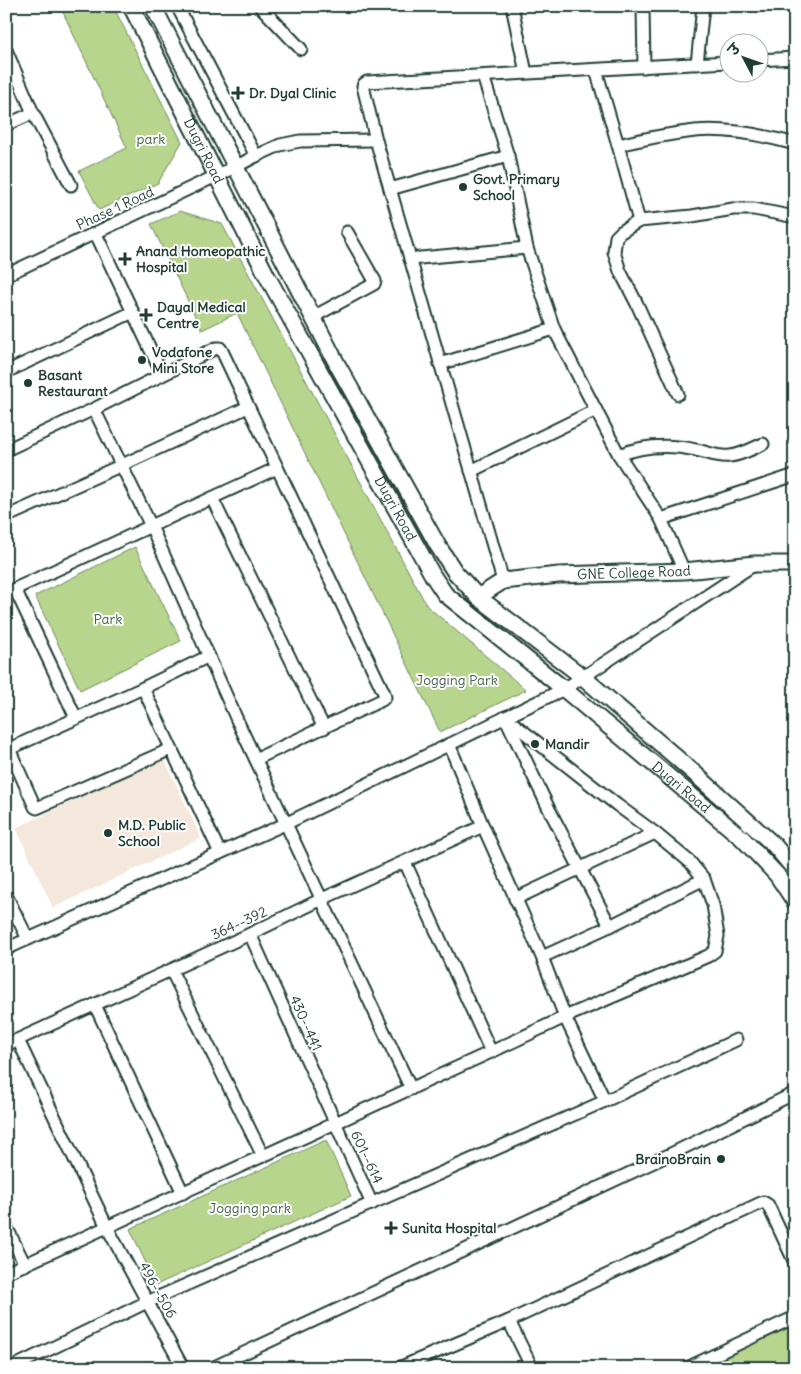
<svg xmlns="http://www.w3.org/2000/svg" width="801" height="1374" font-family="Delius,'Playpen Sans Deva',sans-serif">
<style>
.built{fill:#f4e8dc}
.green{fill:#b8d58d;stroke:#6c8960}
.lines{fill:none;stroke-linecap:round;stroke-linejoin:round}
.street-casing{stroke:#1f3d34;stroke-width:15}
.secondary-casing{stroke:#1f3d34;stroke-width:19}
.street{stroke:#fff;stroke-width:11}
.secondary{stroke:#fff;stroke-width:15}
.poi-dot{fill:#1f3d34;stroke:#fff;stroke-width:2}
.labels{text-anchor:middle;dominant-baseline:central;stroke-width:4;stroke-linejoin:round;paint-order:stroke}
.poi-label{font-size:14px;font-weight:bold;fill:#1f3d34;stroke:#fff;text-anchor:start}
.park-label{font-size:14px;fill:#45634a;stroke:#fff}
.street-label{font-size:14px;fill:#1f3d34;stroke:#fff}
</style>
<rect width="100%" height="100%" fill="#fff"/>
<filter id="ink" filterUnits="userSpaceOnUse"><feTurbulence type="fractalNoise" baseFrequency=".02" numOctaves="2"/><feDisplacementMap in="SourceGraphic" scale="10" xChannelSelector="R" yChannelSelector="G"/><feConvolveMatrix kernelMatrix="1 2 1 2 8 2 1 2 1" color-interpolation-filters="sRGB"/></filter>
<g filter="url(#ink)">
<polygon class="built" points="164,758 201,838 53,908 16,828"/>
<g class="green">
<polygon points="60,6 113,6 182,142 158,183 99,210 79,171 127,148"/>
<polygon points="180,211 222,224 427,606 526,690 440,732 237,313 202,330 151,224"/>
<polygon points="135,547 181,641 80,690 35,596"/>
<polygon points="326,1140 351,1196 156,1285 130,1229"/>
<polygon points="795,1324 795,1368 701,1368"/>
</g>
<g class="lines">
<g class="street-casing">
<g id="street">
<polyline points="260,6 301,49"/>
<polyline points="512,6 526,73"/>
<polyline points="643,6 644,67"/>
<polyline points="6,50 33,113 71,185"/>
<polyline points="758,60 795,58"/>
<polyline points="697,64 703,6"/>
<polyline points="596,70 618,145"/>
<polyline points="6,125 33,113"/>
<polyline points="256,156 280,145 300,141 376,140"/>
<polyline points="508,156 527,248"/>
<polyline points="390,189 508,156 483,76"/>
<path d="M639 221 618 145C643 139 669 134 695 131 728 128 763 135 795 144"/>
<polyline points="96,234 162,374"/>
<polyline points="410,259 527,248 554,329 619,455 661,519"/>
<polyline points="6,275 235,167 256,156 177,6"/>
<polyline points="313,317 374,284 375,281 347,232"/>
<polyline points="440,364 554,329"/>
<polyline points="6,372 133,312"/>
<polyline points="678,394 637,304 620,271 614,252 616,237 621,232 639,221 692,216 733,209 754,209 795,217"/>
<polyline points="6,450 94,409 216,348 220,348 222,351 384,693 385,697 382,700 256,759"/>
<path d="M619 455C644 445 669 444 696 450 707 452 719 458 730 456 742 455 753 448 763 444"/>
<polyline points="277,468 151,526 237,720 411,1089"/>
<polyline points="471,471 596,410"/>
<polyline points="212,498 324,728"/>
<polyline points="10,515 122,465 248,407"/>
<polyline points="684,571 661,519 795,475"/>
<polyline points="503,581 376,140 363,86 364,84 367,82 728,62"/>
<polyline points="15,589 76,718"/>
<polyline points="6,593 151,526 94,409"/>
<polyline points="143,688 220,853"/>
<polyline points="507,721 549,809 610,926"/>
<polyline points="7,744 35,807 37,808 171,749"/>
<polyline points="449,744 483,826 542,957 565,1017 605,1101"/>
<polyline points="9,749 143,688 209,656"/>
<polyline points="405,862 491,1052"/>
<polyline points="6,895 28,939"/>
<polyline points="515,899 655,833"/>
<polyline points="250,934 372,1204"/>
<polyline points="6,949 285,824 564,689 583,677 755,564"/>
<polyline points="542,957 610,926 704,879"/>
<polyline points="171,970 263,1156"/>
<polyline points="95,1005 183,1193"/>
<polyline points="18,1040 107,1227 183,1368"/>
<polyline points="6,1045 250,934 322,899 483,826"/>
<polyline points="6,1226 25,1265"/>
<polyline points="6,1273 491,1052 565,1017 708,956 715,951 718,936 713,905 704,879 690,862 655,833 617,805 505,717"/>
<polyline points="509,1321 532,1368"/>
<polyline points="11,1368 147,1302 605,1101 736,1040"/>
<polyline points="212,1368 673,1153 795,1093"/>
<polyline points="399,1368 509,1321 763,1202 768,1205 795,1263"/>
<polyline points="687,1368 795,1317"/>
</g>
</g>
<g class="secondary-casing">
<g id="secondary">
<path id="s1" d="M131 6 267 276 433 576 445 594 564 689 742 838 777 875 795 902"/>
<polyline points="153,6 337,364 438,546 455,572 478,597 583,677 693,772 774,845 795,870"/>
<path id="s2" d="M478 597 503 581 559 575 684 571 755 564H795"/>
</g>
</g>
<use href="#street" class="street"/>
<use href="#secondary" class="secondary"/>
</g>
</g>
<g class="poi-dot">
<path d="M235.5 85.5h5v5h5v5h-5v5h-5v-5h-5v-5h5z"/>
<circle cx="463" cy="187" r="5"/>
<path d="M122.5 251.5h5v5h5v5h-5v5h-5v-5h-5v-5h5z"/>
<path d="M143.5 307.5h5v5h5v5h-5v5h-5v-5h-5v-5h5z"/>
<circle cx="142" cy="360" r="5"/>
<circle cx="28" cy="383" r="5"/>
<circle cx="535" cy="744" r="5"/>
<circle cx="108" cy="833" r="5"/>
<circle cx="721" cy="1159" r="5"/>
<path d="M388.5 1220.5h5v5h5v5h-5v5h-5v-5h-5v-5h5z"/>
</g>
<g class="labels">
<g class="poi-label">
<text x="249" y="93">Dr. Dyal Clinic</text>
<text x="473" y="179">Govt. Primary<tspan x="473" dy="16">School</tspan></text>
<text x="136" y="251">Anand Homeopathic<tspan x="136" dy="16">Hospital</tspan></text>
<text x="157" y="307">Dayal Medical<tspan x="157" dy="16">Centre</tspan></text>
<text x="152" y="352">Vodafone<tspan x="152" dy="16">Mini Store</tspan></text>
<text x="38" y="375">Basant<tspan x="38" dy="16">Restaurant</tspan></text>
<text x="545" y="744">Mandir</text>
<text x="118" y="825">M.D. Public<tspan x="118" dy="16">School</tspan></text>
<text x="711" y="1159" text-anchor="end">BrainoBrain</text>
<text x="402" y="1228">Sunita Hospital</text>
</g>
<g class="park-label">
<text x="151" y="139">park</text>
<text x="108" y="619">Park</text>
<text x="457" y="680">Jogging Park</text>
<text x="250" y="1208">Jogging park</text>
</g>
<g class="street-label">
<text stroke="none"><textPath href="#s1" startOffset="162">Dugri Road</textPath></text>
<text transform="translate(115 208) rotate(-25)">Phase 1 Road</text>
<text stroke="none"><textPath href="#s1" startOffset="568">Dugri Road</textPath></text>
<text stroke="none"><textPath href="#s2" startOffset="161">GNE College Road</textPath></text>
<text stroke="none"><textPath href="#s1" startOffset="972">Dugri Road</textPath></text>
<text transform="translate(239 923) rotate(-25)">364--392</text>
<text transform="translate(306 1023) rotate(66)">430--441</text>
<text transform="translate(367 1157) rotate(65)">601--614</text>
<text transform="translate(158 1290) rotate(61)">496--506</text>
</g>
</g>
<rect width="801" height="1374" fill="none" stroke="#fff" stroke-width="25"/>
<rect x="12" y="12" width="776" height="1349" fill="none" stroke="#1f3d34" stroke-width="2" filter="url(#ink)"/>
<g transform="translate(744 58) rotate(311)"><circle r="24" fill="#ffffff" stroke="#a5b1ae"/>
<path d="M0-4L9 19L0 12L-9 19Z" fill="#1f3d34"/>
<text y="-8" font-size="14" font-weight="bold" text-anchor="middle" fill="#1f3d34">उ</text>
</g>
</svg>
